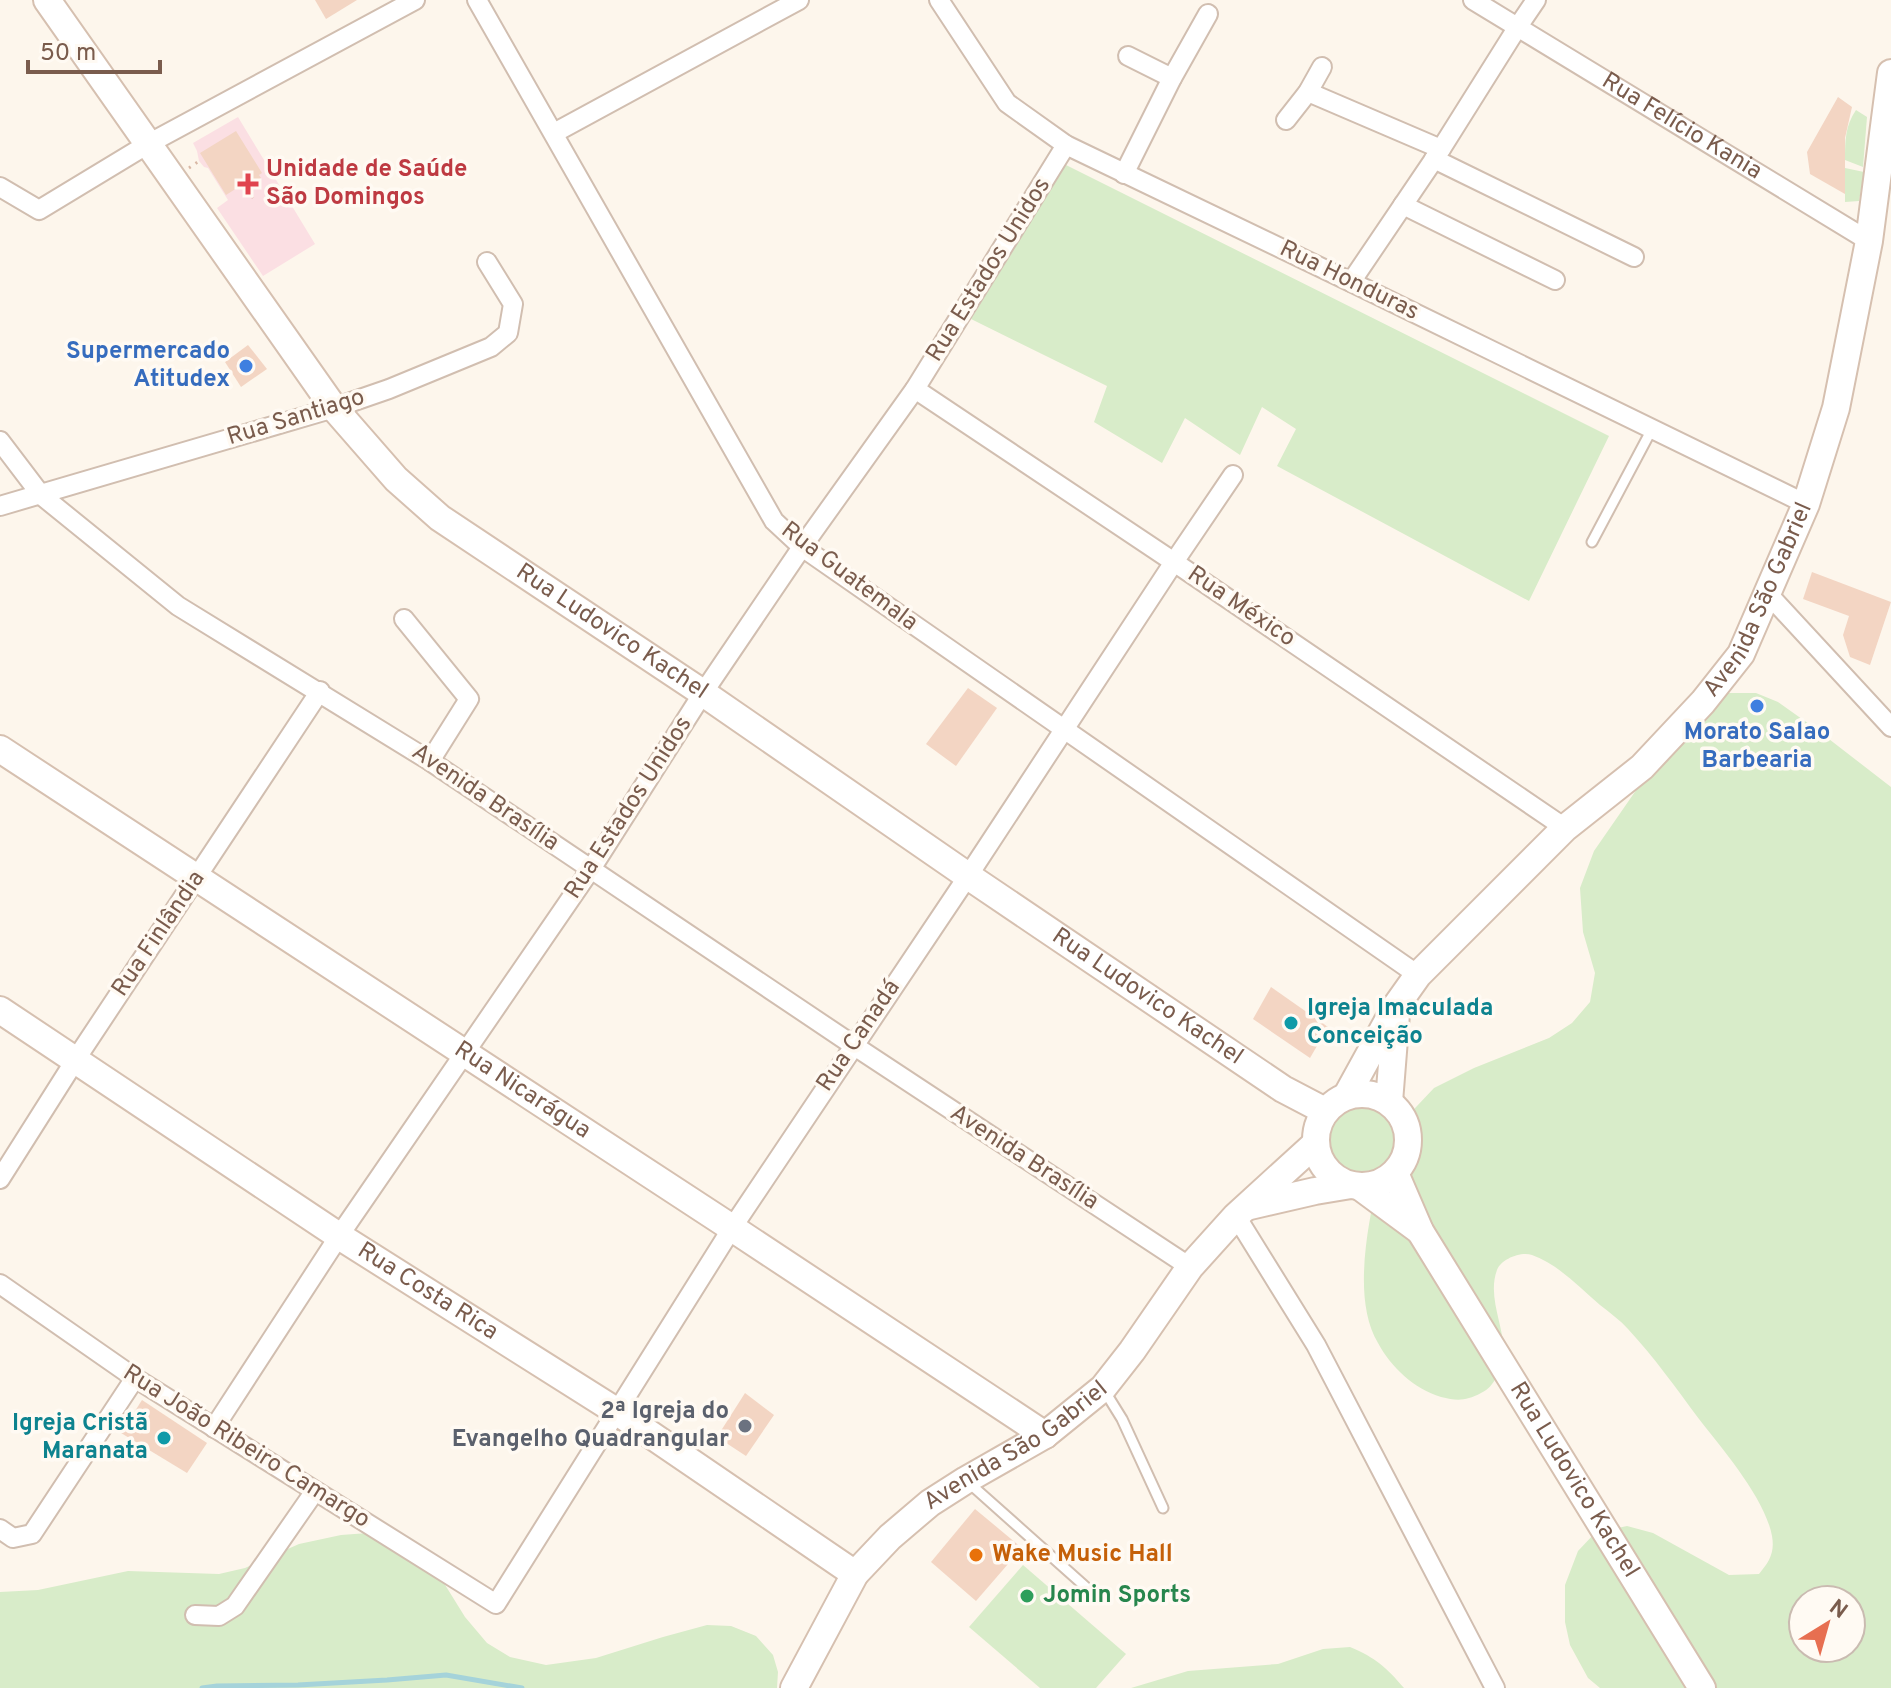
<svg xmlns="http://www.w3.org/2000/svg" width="1891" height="1688" font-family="Overpass,sans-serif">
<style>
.medical{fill:#fbdfe3}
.green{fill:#d8ecc9;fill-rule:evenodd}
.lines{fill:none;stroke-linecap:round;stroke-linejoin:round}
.stream{stroke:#a5d3da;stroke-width:5}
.building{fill:#f3d5c3}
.lane-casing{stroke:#d1beb0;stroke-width:13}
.street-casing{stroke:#d1beb0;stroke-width:22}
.secondary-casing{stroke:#d6c0b0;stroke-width:30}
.path{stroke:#d9b8a5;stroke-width:3;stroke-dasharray:2 6;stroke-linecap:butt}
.lane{stroke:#fff;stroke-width:9}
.street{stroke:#fff;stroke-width:18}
.secondary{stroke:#fff;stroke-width:26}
.health-dot{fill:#e0444e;stroke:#fffaf3;stroke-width:3}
.shop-dot{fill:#3f7fe0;stroke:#fffaf3;stroke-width:3}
.culture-dot{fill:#0f9aa8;stroke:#fffaf3;stroke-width:3}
.worship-dot{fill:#6b7280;stroke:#fffaf3;stroke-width:3}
.food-dot{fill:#e8710a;stroke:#fffaf3;stroke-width:3}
.leisure-dot{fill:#2e9e5b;stroke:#fffaf3;stroke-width:3}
.labels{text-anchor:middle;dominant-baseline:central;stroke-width:7;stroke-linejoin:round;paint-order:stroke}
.street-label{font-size:24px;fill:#7a5c4d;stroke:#fffaf3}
.health-label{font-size:24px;font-weight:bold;fill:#be3a42;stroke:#fffaf3;text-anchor:start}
.shop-label{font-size:24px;font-weight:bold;fill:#366cbe;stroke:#fffaf3;text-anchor:end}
.culture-label{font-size:24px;font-weight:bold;fill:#0d838f;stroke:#fffaf3;text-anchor:start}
.worship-label{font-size:24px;font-weight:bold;fill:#5b616d;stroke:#fffaf3;text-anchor:end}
.food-label{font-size:24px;font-weight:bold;fill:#c56008;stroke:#fffaf3;text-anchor:start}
.leisure-label{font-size:24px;font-weight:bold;fill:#27864d;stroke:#fffaf3;text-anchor:start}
</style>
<rect width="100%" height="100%" fill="#fdf6ec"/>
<polygon class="medical" points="238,117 315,244 263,276 217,208 228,200 208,168 204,167 199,161 197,151 193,143"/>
<g class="green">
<path d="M1856 110 1867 117 1863 167 1845 160C1845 141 1845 126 1856 110Z"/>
<polygon points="1066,165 1609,436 1529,601 1277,466 1296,429 1262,407 1240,455 1185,418 1162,463 1094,422 1107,386 971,319"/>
<polygon points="1845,168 1864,172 1859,201 1845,202"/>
<path d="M1727 693H1756L1778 702 1816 729 1891 787V1688H1600L1588 1678 1570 1645 1565 1622V1585L1578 1551 1595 1533 1627 1526 1653 1533 1729 1575 1759 1574C1769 1562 1775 1553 1772 1536 1765 1498 1723 1450 1699 1419 1676 1388 1654 1357 1628 1329 1620 1320 1610 1313 1600 1305 1580 1288 1558 1264 1532 1255 1521 1251 1501 1259 1497 1270 1484 1305 1517 1343 1497 1376 1492 1385 1489 1389 1481 1393 1466 1401 1457 1401 1441 1397 1414 1389 1391 1367 1378 1343 1352 1299 1368 1226 1378 1178 1367 1179 1351 1179 1340 1174 1323 1165 1317 1140 1325 1123 1335 1101 1363 1093 1384 1106 1391 1110 1395 1118 1400 1124L1434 1088 1474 1068 1549 1038 1572 1023 1590 1002 1595 973 1583 932 1580 888 1594 851 1666 747 1714 698ZM1803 1600H1851V1648H1803Z"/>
<polygon points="368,1533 434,1567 465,1617 487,1643 510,1657 546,1665 596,1658 663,1637 707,1625 731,1626 756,1636 773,1655 778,1672 777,1688 0,1688 0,1592 38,1590 128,1571 219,1574 245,1568 299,1544 341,1535"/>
<polygon points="1023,1565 1126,1654 1096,1688 1040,1688 969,1627"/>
<path d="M1350 1647C1376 1658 1386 1667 1404 1688H1131L1188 1671 1278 1664 1323 1649Z"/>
</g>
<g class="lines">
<polyline class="stream" points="202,1688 217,1686 298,1685 387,1680 446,1675 522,1688"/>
</g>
<g class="building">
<polygon points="315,0 357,0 326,19"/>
<polygon points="1838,97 1852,107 1845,138 1845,194 1810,174 1807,152"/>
<polygon points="236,131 262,173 259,175 261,178 247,187 245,183 226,195 200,153"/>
<polygon points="248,345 267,369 241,387 225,362"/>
<polygon points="1812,572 1891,602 1870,665 1850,657 1843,635 1849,616 1803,599"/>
<polygon points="968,688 997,708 956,766 926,744"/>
<polygon points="1271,987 1328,1027 1310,1058 1253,1019"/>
<polygon points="745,1393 774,1415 746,1456 717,1437"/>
<polygon points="142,1400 207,1443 187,1473 121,1433"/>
<polygon points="975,1509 1022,1548 976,1601 931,1562"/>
</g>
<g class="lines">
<g class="lane-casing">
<g id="lane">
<polyline points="1592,542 1652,429"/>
<polyline points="1104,1390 1122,1419 1163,1508"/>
<polyline points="968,1482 1097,1597"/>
</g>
</g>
<g class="street-casing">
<g id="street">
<polyline points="477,0 774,521 802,547 1418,975"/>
<polyline points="939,0 1007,103 1066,145 1351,282 1806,504"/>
<path id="s1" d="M1473 0 1869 241"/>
<polyline points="1128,56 1172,78"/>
<polyline points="1308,92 1441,149"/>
<polyline points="1286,120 1308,92 1322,67"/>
<polyline points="554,133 799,0"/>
<polyline points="1434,159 1634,257"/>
<polyline points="1124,174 1172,78 1208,14"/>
<polyline points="0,187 39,210 148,144 415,0"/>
<polyline points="1403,205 1555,280"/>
<polyline points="1351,282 1441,149 1517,28 1536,0"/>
<polyline points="915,389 1174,562 1565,828"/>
<polyline points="0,441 41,495 178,606 430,761 853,1045 1190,1267"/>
<polyline points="0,506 334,408 389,389 491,347 508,333 513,304 487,262"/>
<polyline points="1768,594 1891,727"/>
<polyline points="404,619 469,699 430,761"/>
<polyline points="0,1179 76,1059 320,691"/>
<polyline points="1236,1216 1316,1345 1495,1688"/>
<polyline points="0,1284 135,1378 496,1604 732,1228 968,876 1174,562 1233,475"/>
<polyline points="214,1428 339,1236 591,869 703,693 802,547 915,389 1066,145"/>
<polyline points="0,1529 13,1538 32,1534 135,1378"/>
<polyline points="195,1615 219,1616 235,1606 315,1491"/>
</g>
</g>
<g class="secondary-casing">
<g id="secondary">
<path id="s2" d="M47 0 334 408 396 479 440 518 703 693 968 876 1283 1089 1325 1111"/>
<path id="s3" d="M0 749 732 1228 1045 1435"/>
<path id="s4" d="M0 1010 339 1236 616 1411 855 1574"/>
<circle cx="1362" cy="1140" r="46"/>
<path id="s5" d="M1347 1095 1396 1006 1418 975 1565 828 1642 767 1703 702 1741 654 1806 504 1836 408 1869 241 1891 73"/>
<polyline points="1389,1102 1396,1014"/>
<path id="s6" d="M1395 1173 1420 1231 1702 1688"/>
<polyline points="1359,1186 1420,1231"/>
<polyline points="1250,1206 1315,1191 1351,1185"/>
<path id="s7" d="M794 1688 855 1574 890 1537 930 1503 966 1480 1045 1435 1103 1388 1132 1351 1190 1267 1236 1216 1315 1144"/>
</g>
</g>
<g class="path">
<polyline points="189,168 199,161"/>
<polyline points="243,185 253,198"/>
</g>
<use href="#lane" class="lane"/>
<use href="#street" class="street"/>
<use href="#secondary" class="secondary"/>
</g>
<path class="health-dot" d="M244 172h8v8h8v8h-8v8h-8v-8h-8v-8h8z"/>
<g class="shop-dot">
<circle cx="246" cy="366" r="8"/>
<circle cx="1757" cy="706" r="8"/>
</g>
<g class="culture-dot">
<circle cx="1291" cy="1023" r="8"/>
<circle cx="164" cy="1438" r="8"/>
</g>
<circle class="worship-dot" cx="745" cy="1426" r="8"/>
<circle class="food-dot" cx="976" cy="1555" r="8"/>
<circle class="leisure-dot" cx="1027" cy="1596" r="8"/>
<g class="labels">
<g class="street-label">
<text stroke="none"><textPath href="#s1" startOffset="244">Rua Felício Kania</textPath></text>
<text transform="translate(989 270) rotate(-58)">Rua Estados Unidos</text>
<text transform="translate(1349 281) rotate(26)">Rua Honduras</text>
<text transform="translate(296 418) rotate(-17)">Rua Santiago</text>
<text transform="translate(849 577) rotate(37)">Rua Guatemala</text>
<text stroke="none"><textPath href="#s5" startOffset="652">Avenida São Gabriel</textPath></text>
<text transform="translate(1241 607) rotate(34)">Rua México</text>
<text stroke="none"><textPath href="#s2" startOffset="858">Rua Ludovico Kachel</textPath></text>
<text transform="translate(485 798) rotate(34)">Avenida Brasília</text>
<text transform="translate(629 808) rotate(-57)">Rua Estados Unidos</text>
<text transform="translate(159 934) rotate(-56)">Rua Finlândia</text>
<text stroke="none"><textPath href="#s2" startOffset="1506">Rua Ludovico Kachel</textPath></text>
<text transform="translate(859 1036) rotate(-56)">Rua Canadá</text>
<text stroke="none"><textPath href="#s3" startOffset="624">Rua Nicarágua</textPath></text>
<text transform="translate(1024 1158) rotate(33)">Avenida Brasília</text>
<text stroke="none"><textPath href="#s4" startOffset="512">Rua Costa Rica</textPath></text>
<text stroke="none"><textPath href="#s7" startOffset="336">Avenida São Gabriel</textPath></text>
<text transform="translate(246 1447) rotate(32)">Rua João Ribeiro Camargo</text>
<text stroke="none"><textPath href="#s6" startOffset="356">Rua Ludovico Kachel</textPath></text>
</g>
<g class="health-label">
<text x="266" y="170">Unidade de Saúde<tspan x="266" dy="28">São Domingos</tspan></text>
</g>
<g class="shop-label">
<text x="230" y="352">Supermercado<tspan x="230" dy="28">Atitudex</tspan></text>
<text x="1757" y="733" text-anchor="middle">Morato Salao<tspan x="1757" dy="28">Barbearia</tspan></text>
</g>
<g class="culture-label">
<text x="1307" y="1009">Igreja Imaculada<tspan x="1307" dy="28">Conceição</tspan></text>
<text x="148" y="1424" text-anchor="end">Igreja Cristã<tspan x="148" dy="28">Maranata</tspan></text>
</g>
<g class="worship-label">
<text x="729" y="1412">2ª Igreja do<tspan x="729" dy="28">Evangelho Quadrangular</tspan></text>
</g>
<g class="food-label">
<text x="992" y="1555">Wake Music Hall</text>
</g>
<g class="leisure-label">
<text x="1043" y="1596">Jomin Sports</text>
</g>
</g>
<g transform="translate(1827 1624) rotate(37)"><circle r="38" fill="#fffaf3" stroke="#cabbb1" stroke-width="2"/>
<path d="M0-6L14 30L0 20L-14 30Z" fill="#e76f51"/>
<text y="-12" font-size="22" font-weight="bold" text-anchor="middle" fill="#7a5c4d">N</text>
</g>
<path d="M28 60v12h132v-12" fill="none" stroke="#7a5c4d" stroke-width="4"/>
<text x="40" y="60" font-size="24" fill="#7a5c4d" stroke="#fffaf3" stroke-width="6" paint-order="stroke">50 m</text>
</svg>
